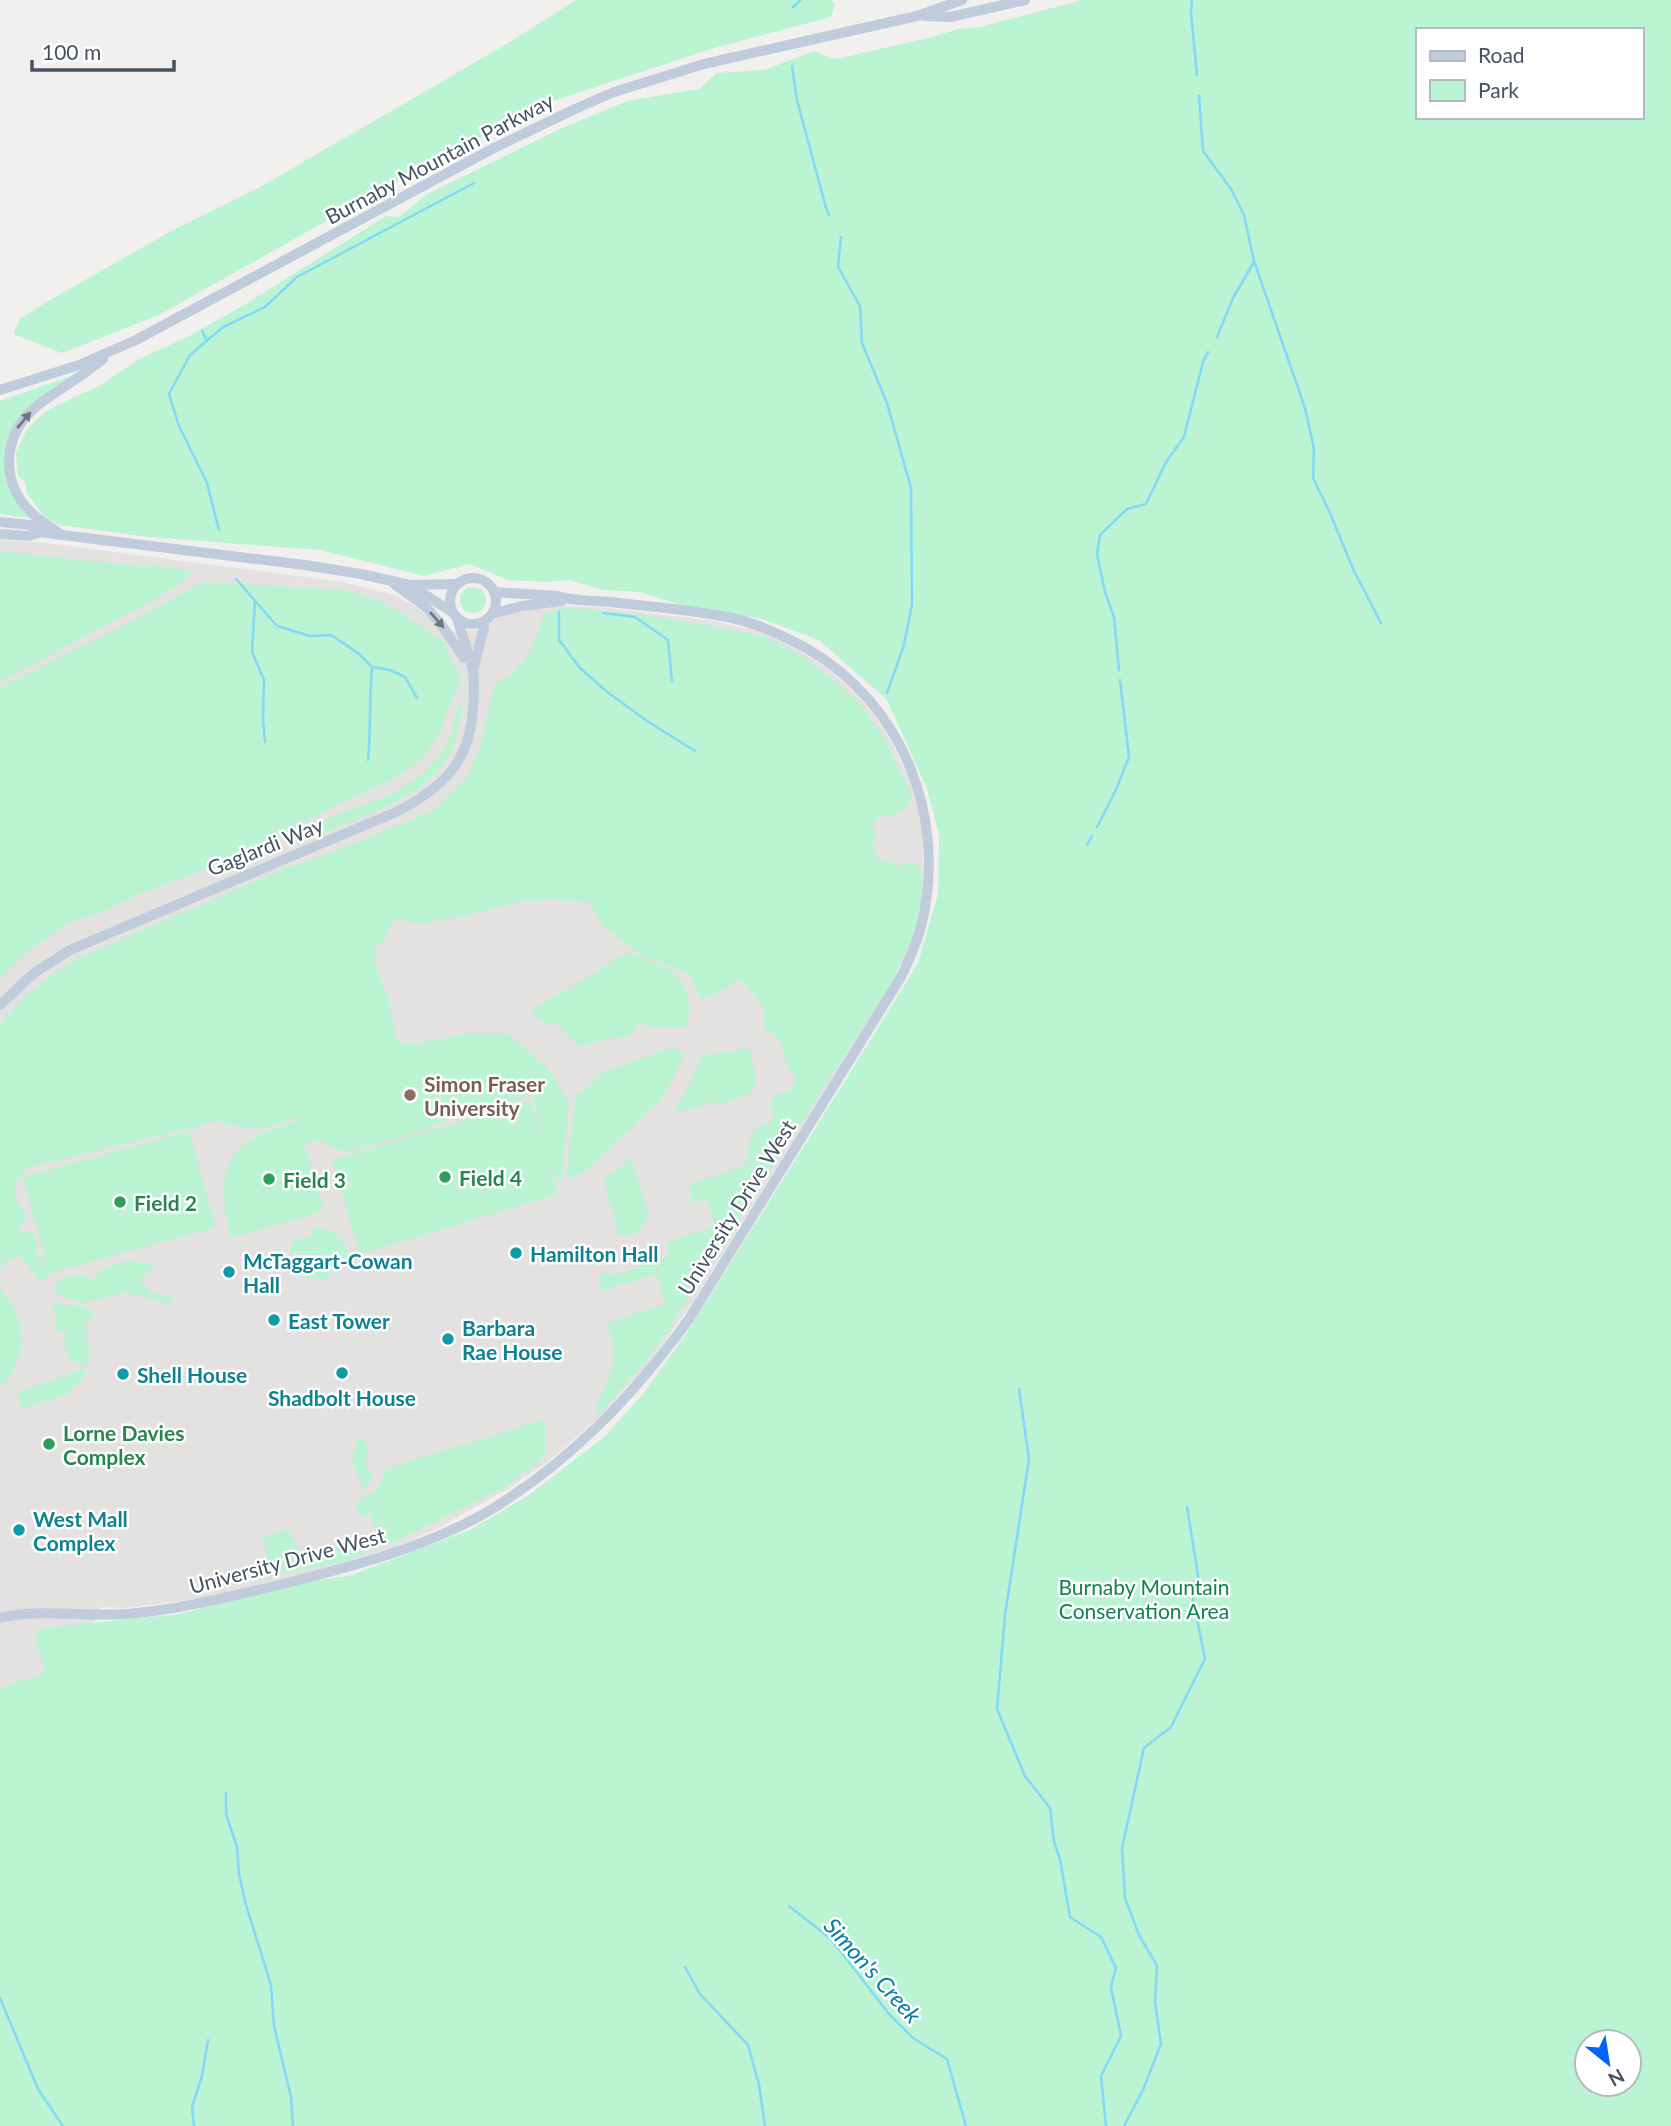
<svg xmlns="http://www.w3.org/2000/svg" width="1671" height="2126" font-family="Lato,sans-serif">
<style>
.education{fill:#e4e1e1}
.green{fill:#baf4d3;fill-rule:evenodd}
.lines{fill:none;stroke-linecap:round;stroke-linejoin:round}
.stream{stroke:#82d8f6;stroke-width:2.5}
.secondary{stroke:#c0ccdb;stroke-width:10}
.oneway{fill:#6a7784}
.education-dot{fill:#8d6e63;stroke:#fff;stroke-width:2.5}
.leisure-dot{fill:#2e9e5b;stroke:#fff;stroke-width:2.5}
.culture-dot{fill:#0f9aa8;stroke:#fff;stroke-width:2.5}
.labels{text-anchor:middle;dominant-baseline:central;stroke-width:5;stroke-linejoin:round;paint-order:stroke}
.street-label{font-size:21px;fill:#45525f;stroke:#fff}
.education-label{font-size:21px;font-weight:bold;fill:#785e54;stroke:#fff;text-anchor:start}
.leisure-label{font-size:21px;font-weight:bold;fill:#27864d;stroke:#fff;text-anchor:start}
.culture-label{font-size:21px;font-weight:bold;fill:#0d838f;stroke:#fff;text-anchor:start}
.park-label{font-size:21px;fill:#0d844e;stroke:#fff}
.water-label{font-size:23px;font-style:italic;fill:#027da7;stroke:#fff}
</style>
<rect width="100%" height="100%" fill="#f2f0ef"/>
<polygon class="education" points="0,540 45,543 343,582 395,595 418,608 443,632 487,629 493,620 505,615 538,608 569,606 611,608 714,621 757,631 785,643 813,659 833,673 855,693 874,715 892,743 910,781 918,809 922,833 924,890 917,925 909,949 889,987 688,1309 649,1363 600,1416 571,1442 547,1462 506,1490 434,1530 398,1546 320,1570 196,1599 126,1608 102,1607 53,1694 0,1709"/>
<g class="green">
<polygon points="576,0 832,0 835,4 831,17 714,48 547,103 387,187 161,314 62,353 13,334 20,319 48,301 173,230 260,187 505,45"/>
<path d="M1082 0H1671V2126H0V1689L15 1682 40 1675 45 1671 35 1636 43 1628 179 1614 311 1581 349 1576 472 1529 529 1495 604 1437 643 1394 686 1334 845 1081 918 963 938 894 939 835 927 789 887 700 819 640 759 618 693 609 640 592 604 590 568 580 547 582 508 580 470 564 424 576 320 550 149 537 59 525 44 516 27 494 25 482 18 476 16 452 27 429 39 417 55 406 99 386 139 359 191 335 244 305 386 216 399 217 427 194 562 128 627 101 699 89 717 73 764 70 814 51 835 59 929 38 958 29 980 27ZM1417 30H1641V117H1417ZM1587 2042H1629V2084H1587Z"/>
<polygon points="74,375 37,401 5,458 31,518 0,514 0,401"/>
<polygon points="0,551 148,567 155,565 192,571 181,583 164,594 0,682"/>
<polygon points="203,582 344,590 370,597 400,612 444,642 461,680 448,708 440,733 423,758 392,780 331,807 279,837 207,869 134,896 103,912 70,922 26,952 0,978 0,688 117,629"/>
<circle cx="473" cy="600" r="13"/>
<path d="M566 607 660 617 767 637 808 660 832 678 861 705 885 739 912 796 907 808 889 816 879 817 873 823 876 839 872 845 876 857 884 862 890 860 897 867 905 862 920 866 923 893 913 935 893 980 653 1353 597 1417C594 1401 613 1376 614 1356 615 1346 610 1333 608 1322L665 1304 657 1274 600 1291 601 1274H618L669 1256 666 1243 714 1226 708 1201H691L690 1184 746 1165C750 1146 747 1128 769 1123L774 1115 769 1104 773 1095 789 1091 794 1087 796 1077C776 1059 793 1041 763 1029 763 1024 765 1016 764 1011 762 1002 744 981 736 979L732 986 703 999 696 991 690 974 641 955 604 927 590 903 560 900 524 901 464 916 417 924 399 918 389 926 386 938 374 948 377 971 387 993 396 1039 405 1044H414L465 1034 502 1033 513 1036 515 1042 521 1044 549 1069 569 1103 562 1178 560 1181H557L548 1161 558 1194 360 1254 332 1160 530 1101 542 1138 532 1092C515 1104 503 1105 482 1103L469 1113 453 1117 428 1129 352 1151 331 1148 319 1138V1141L304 1143 323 1206 318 1213 231 1238C212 1162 229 1141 302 1119L297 1117 262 1129 229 1125 219 1121 27 1168 16 1182 14 1198 25 1212V1223L18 1228 21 1234 27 1231 33 1232 38 1243 36 1253 43 1258 48 1269 23 1177 189 1131 216 1227 51 1273V1275L40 1281C31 1272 28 1262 16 1256L0 1267V1024L29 992 74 960 277 872 350 845 434 810 468 776 480 749 494 685 510 674 529 654 545 613Z"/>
<path d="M458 703 462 707C460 724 456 745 447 759 423 799 353 820 312 838L301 842 299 841C311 823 335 815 355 808 393 796 430 777 449 740 454 729 455 715 458 703Z"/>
<path d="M630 953C644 959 660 964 672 972 688 982 695 1012 684 1028L648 1027 644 1021 636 1026 631 1036 604 1039 582 1047 573 1041 559 1025 546 1023 531 1012C546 998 565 991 583 980 600 970 610 958 630 953Z"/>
<polygon points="749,1047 757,1081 751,1093 723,1103 714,1102 672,1114 689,1086 702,1055 731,1052"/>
<polygon points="681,1049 683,1058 662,1099 588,1169 569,1179 566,1174 576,1096 602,1073 663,1050"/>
<polygon points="631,1158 649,1215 636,1234 619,1236 604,1179"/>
<path d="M316 1227C335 1230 343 1238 349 1255L341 1265 335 1266V1270L325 1280 306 1278 318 1260 325 1255 292 1253 290 1250 291 1243 296 1239 307 1238Z"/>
<polygon points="128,1260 153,1265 153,1269 139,1279 140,1283 145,1286 151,1294 161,1294 171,1298 171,1305 123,1292 87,1303 66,1298 56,1291 53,1285 64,1278 79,1274 93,1280 102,1269"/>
<path d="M0 1289C21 1310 29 1341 14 1368 11 1375 5 1381 0 1386Z"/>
<path d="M52 1302 69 1306H83L94 1315 85 1324 90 1352 84 1378 67 1395 21 1408 17 1392 61 1377 86 1367C70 1361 61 1352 66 1333L59 1332 54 1322 56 1316Z"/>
<path d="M545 1419V1454L538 1462 505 1487 392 1543 375 1545 360 1556 338 1563 237 1583 230 1573 268 1558 262 1537 288 1529 301 1553 309 1555 376 1533 371 1514 359 1516 355 1503C373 1494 380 1486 388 1468Z"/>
<polygon points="357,1438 364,1439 369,1453 365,1462 374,1477 364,1489 352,1461 356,1445 354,1441"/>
</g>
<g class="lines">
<g class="stream">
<polyline points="1192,0 1191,13 1197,75"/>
<polyline points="793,7 801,0"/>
<polyline points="792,66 797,100 826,208 829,215"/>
<polyline points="1199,96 1203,151 1231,189 1244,215 1254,261 1305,408 1314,449 1313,478 1330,513 1353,569 1381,623"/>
<polyline points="841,237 838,267 860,306 862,343 887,403 911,488 912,604 904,645 887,693"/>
<polyline points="202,331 207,341"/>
<polyline points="1217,337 1233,298 1254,262"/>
<polyline points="219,530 207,483 179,426 169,394 190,355 223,327 265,307 297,277 474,183"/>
<polyline points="236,579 277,626 310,636 331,635 358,653 372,667 390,670 405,677 417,698"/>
<polyline points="255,601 252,652 264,680 263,719 265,742"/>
<polyline points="559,612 559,640 580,668 606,691 647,721 695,751"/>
<polyline points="603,613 635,617 668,640 672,681"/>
<polyline points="1119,670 1114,617 1105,592 1097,554 1100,535 1127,509 1146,504 1166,462 1184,437 1203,362 1208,352"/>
<path d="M368 760C371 729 369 699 372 669"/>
<polyline points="1097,827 1115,792 1129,757 1120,680"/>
<polyline points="1087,845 1092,836"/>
<polyline points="1019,1389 1029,1459 1005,1615 997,1709 1025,1776 1050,1808 1054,1842 1060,1859 1070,1917 1101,1937 1116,1968 1111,1987 1121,2036 1101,2076 1106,2126"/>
<polyline points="226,1793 226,1814 237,1847 239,1874 246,1905 271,1985 274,2026 291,2097 293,2126"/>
<polyline points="789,1906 831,1939 889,2014 913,2038 947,2059 966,2126"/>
<polyline points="685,1967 700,1994 748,2045 759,2085 765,2126"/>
<polyline points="0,1998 38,2089 63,2126"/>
<polyline points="194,2126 192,2107 202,2076 208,2040"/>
<polyline points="1124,2126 1143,2090 1161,2044 1155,2002 1157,1966 1139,1935 1125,1898 1122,1848 1144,1748 1171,1727 1205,1659 1193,1599 1199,1581 1187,1507"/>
</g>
<g class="secondary">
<polyline points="924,16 950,17 1025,0"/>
<polyline points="0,390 79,365 136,340 492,149 575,109 614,92 704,64 917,16 962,0"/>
<polyline points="0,522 30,525 41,532"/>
<path d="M59 533C46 524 31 515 22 502 0 471 7 430 37 406 58 389 82 377 103 359"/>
<polyline points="0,534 29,536 41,532 62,535 305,565 361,574 410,585 457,584"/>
<circle cx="473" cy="601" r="23"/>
<polyline points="394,584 426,607 443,627 464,658"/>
<polyline points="410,585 452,612"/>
<polyline points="492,614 522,606 562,601"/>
<polyline points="473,671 484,627 484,621"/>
<path d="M0 1005 34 973 70 950 396 812C441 789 470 763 473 709 474 697 475 683 473 671 469 653 462 635 457 618"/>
<path d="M0 1618C46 1607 91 1619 137 1613 187 1608 235 1595 283 1584 350 1567 427 1547 487 1512 569 1463 633 1396 689 1319L901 977C909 960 916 945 921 927 948 819 904 704 806 648 782 635 759 624 732 618 693 610 651 607 611 602 593 600 575 602 558 596L494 592"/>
</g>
</g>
<defs><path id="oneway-solid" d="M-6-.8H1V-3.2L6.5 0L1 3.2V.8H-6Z" transform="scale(1.75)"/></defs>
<g class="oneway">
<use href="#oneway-solid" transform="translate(24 420) rotate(-50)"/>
<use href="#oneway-solid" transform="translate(437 620) rotate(49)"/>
</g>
<circle class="education-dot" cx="410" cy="1095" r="7"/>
<g class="leisure-dot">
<circle cx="445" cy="1177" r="7"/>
<circle cx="269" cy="1179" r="7"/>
<circle cx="120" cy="1202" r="7"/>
<circle cx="49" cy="1444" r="7"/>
</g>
<g class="culture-dot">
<circle cx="516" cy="1253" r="7"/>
<circle cx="229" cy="1272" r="7"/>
<circle cx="274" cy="1320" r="7"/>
<circle cx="448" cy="1339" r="7"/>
<circle cx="342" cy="1373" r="7"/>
<circle cx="123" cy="1374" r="7"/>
<circle cx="19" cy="1530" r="7"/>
</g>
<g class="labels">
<g class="street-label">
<text transform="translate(439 158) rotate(-28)">Burnaby Mountain Parkway</text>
<text transform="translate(265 846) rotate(-22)">Gaglardi Way</text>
<text transform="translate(736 1207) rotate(-58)">University Drive West</text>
<text transform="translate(287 1560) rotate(-15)">University Drive West</text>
</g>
<g class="education-label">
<text x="424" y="1083">Simon Fraser<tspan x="424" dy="24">University</tspan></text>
</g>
<g class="leisure-label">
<text x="459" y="1177">Field 4</text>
<text x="283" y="1179">Field 3</text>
<text x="134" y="1202">Field 2</text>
<text x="63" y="1432">Lorne Davies<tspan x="63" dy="24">Complex</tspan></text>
</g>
<g class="culture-label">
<text x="530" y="1253">Hamilton Hall</text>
<text x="243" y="1260">McTaggart-Cowan<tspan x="243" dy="24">Hall</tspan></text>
<text x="288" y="1320">East Tower</text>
<text x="462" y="1327">Barbara<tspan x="462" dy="24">Rae House</tspan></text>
<text x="137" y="1374">Shell House</text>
<text x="342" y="1397" text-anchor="middle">Shadbolt House</text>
<text x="33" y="1518">West Mall<tspan x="33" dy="24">Complex</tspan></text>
</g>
<g class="park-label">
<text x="1144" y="1586">Burnaby Mountain<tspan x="1144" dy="24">Conservation Area</tspan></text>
</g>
<g class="water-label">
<text transform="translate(873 1970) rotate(48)">Simon's Creek</text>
</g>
</g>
<rect x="1416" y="28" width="228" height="91" fill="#ffffff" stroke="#b5babf" stroke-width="2"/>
<rect x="1430" y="51" width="35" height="10" fill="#c0ccdb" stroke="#b5babf" stroke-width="2"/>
<text x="1478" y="63" font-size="21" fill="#45525f">Road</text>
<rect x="1430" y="80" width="35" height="21" fill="#baf4d3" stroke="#b5babf" stroke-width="2"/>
<text x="1478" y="98" font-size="21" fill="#45525f">Park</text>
<g transform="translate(1608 2063) rotate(150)"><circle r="33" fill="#ffffff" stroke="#b5babf" stroke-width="2"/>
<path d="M0-5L12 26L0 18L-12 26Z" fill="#0563f7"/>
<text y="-10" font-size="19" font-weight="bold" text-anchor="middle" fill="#45525f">N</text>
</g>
<path d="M32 60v10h142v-10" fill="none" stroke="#45525f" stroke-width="3.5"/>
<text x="42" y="60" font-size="21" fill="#45525f" stroke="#ffffff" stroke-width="5" paint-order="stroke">100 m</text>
</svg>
